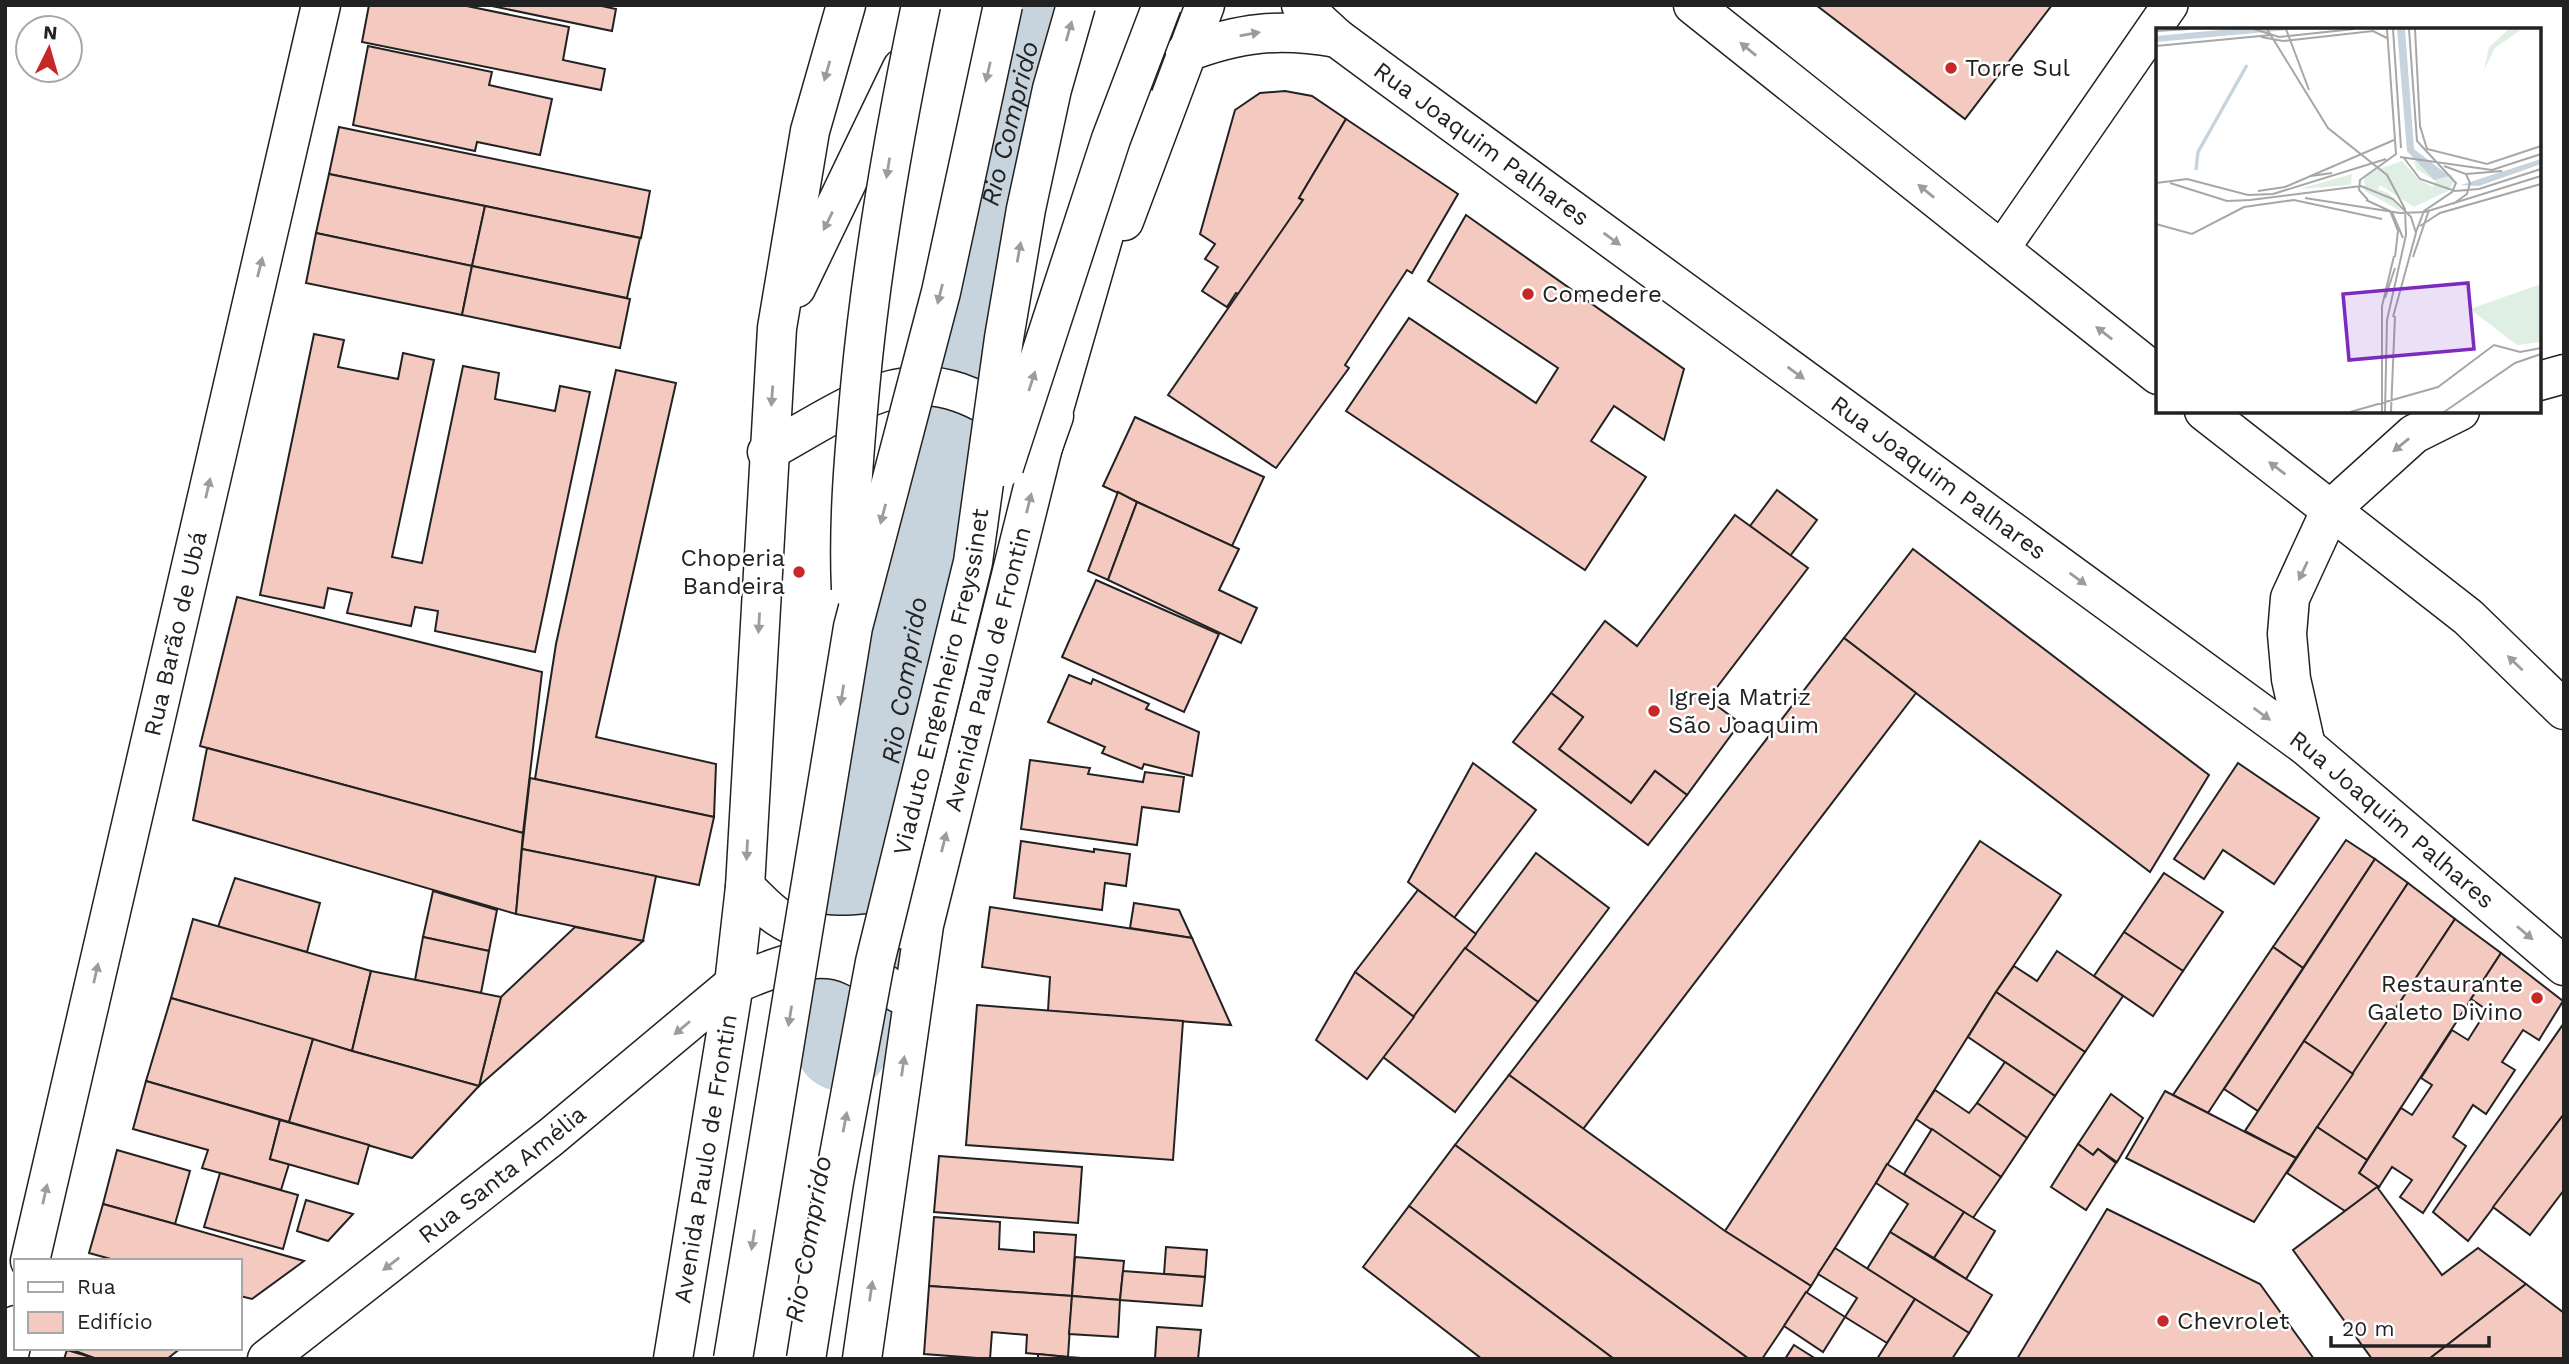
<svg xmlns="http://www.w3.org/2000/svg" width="2569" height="1364" font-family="'Work Sans',sans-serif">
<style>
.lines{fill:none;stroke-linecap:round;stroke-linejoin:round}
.river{stroke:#c7d3dd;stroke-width:94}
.building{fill:#f3c9c0;stroke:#222;stroke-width:2}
.pedestrian-casing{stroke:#222;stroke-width:38}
.minor-casing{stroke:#222;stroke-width:41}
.tertiary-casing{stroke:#222;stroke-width:41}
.secondary-casing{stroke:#222;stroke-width:41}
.motorway-casing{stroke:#222;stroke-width:41}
.pedestrian{stroke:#fff;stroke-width:35}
.minor{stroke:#fff;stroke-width:38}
.tertiary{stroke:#fff;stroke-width:38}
.secondary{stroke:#fff;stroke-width:38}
.motorway{stroke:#fff;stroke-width:38}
.motorway-bridge-casing{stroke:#222;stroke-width:41;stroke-linecap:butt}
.motorway-bridge{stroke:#fff;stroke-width:38}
.oneway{fill:#9c9c9c}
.poi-dot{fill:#c62828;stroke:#fff;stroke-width:2.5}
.labels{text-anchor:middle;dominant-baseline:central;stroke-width:5;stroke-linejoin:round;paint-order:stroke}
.poi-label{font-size:24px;fill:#222;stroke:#fff;text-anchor:start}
.street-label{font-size:24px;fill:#222;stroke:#fff}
.water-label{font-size:26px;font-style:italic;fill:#222;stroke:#fff}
.inset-river{fill:none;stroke:#c7d3dd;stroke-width:3.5}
.inset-road{fill:none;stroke:#a7a7a7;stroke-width:2}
.view{fill:#7b2cbf;fill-opacity:0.15;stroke:#7b2cbf;stroke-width:3.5}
.inset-edge{fill:none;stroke:#222;stroke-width:3.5}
</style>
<rect width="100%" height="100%" fill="#fff"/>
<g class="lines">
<path class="river" id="s1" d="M842 1044 977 253 1039 5"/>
</g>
<g class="building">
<polygon points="369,5 462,5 569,27 563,60 605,69 601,90 362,42"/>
<polygon points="487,5 597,5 616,9 612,31"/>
<polygon points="1816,5 2052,5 1965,119"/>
<polygon points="368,46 492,72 489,85 552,99 540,155 477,142 475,151 353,125"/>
<polygon points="1285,91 1312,96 1346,119 1299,198 1303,200 1240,295 1236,293 1227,307 1202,291 1218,267 1205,259 1215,244 1200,234 1235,110 1260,93"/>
<polygon points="1346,119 1458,194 1412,273 1407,270 1345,365 1349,368 1276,468 1168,395 1303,200 1299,198"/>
<polygon points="339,127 650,191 641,238 329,174"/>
<polygon points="329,174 485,206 472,266 316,233"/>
<polygon points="485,206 640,238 627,298 472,266"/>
<polygon points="1466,215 1684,369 1664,440 1614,406 1591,441 1646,477 1585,570 1346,411 1409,318 1536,403 1558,368 1428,281"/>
<polygon points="316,233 472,266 462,315 306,283"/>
<polygon points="472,266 630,299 620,348 462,315"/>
<polygon points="314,334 344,340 338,367 398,379 403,353 434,360 392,557 422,563 463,366 499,373 495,399 555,411 560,386 590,392 535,652 435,631 438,611 415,607 411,626 347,613 352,593 328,588 324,608 260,595"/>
<polygon points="616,370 676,383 596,737 716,764 714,817 535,779 556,644"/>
<polygon points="1135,417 1264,477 1232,546 1103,486"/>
<polygon points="1777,490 1817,520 1790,556 1750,526"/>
<polygon points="1118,492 1137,502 1108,580 1088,571"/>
<polygon points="1137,502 1239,549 1219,590 1257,608 1241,643 1108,580"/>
<polygon points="1735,515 1808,568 1708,699 1740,723 1687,795 1655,771 1631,803 1559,749 1583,717 1551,693 1605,621 1637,646"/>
<polygon points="1913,549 2209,775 2150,872 1844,638"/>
<polygon points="1096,580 1219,634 1184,712 1062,657"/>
<polygon points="237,597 542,672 523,833 200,746"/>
<polygon points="1844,638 1916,693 1583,1129 1509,1075"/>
<polygon points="1069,675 1091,684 1093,679 1149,704 1146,709 1199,732 1192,776 1144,764 1142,769 1102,753 1105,747 1048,722"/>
<polygon points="1551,693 1583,717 1559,749 1631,803 1655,771 1687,795 1648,845 1513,742"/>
<polygon points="207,748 523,833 516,914 193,820"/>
<polygon points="1030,760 1090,768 1088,774 1143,782 1145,772 1184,777 1179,812 1142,807 1137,845 1021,829"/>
<polygon points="1473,763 1536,810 1454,918 1408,882"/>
<polygon points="2238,763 2319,818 2274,884 2223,850 2204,879 2174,859"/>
<polygon points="530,778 714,817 699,885 522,849"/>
<polygon points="2346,840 2375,859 2303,968 2273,947"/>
<polygon points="1021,841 1094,852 1094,849 1130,854 1126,886 1105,883 1102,910 1014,898"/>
<polygon points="1980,841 2061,895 1996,992 1811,1286 1725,1231"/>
<polygon points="522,849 656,876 643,941 516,914"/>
<polygon points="1536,853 1609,908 1538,1002 1465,948"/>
<polygon points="2375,859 2408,883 2258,1111 2224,1089"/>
<polygon points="2164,873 2223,912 2183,971 2124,932"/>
<polygon points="235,878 320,903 307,952 218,927"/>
<polygon points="2408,883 2455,919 2353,1074 2304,1041"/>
<polygon points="1418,890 1476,934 1414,1017 1355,972"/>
<polygon points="433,891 497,910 489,951 423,937"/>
<polygon points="1134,903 1179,910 1192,938 1130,928"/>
<polygon points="990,907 1192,938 1231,1025 1048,1011 1050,977 982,967"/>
<polygon points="193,919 371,971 352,1051 171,998"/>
<polygon points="2455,919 2501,953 2367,1160 2317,1127"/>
<polygon points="575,927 643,941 479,1086 501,997"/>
<polygon points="2124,932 2183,971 2153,1016 2094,976"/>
<polygon points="423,937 489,951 481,993 415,980"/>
<polygon points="2273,947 2303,968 2208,1113 2173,1095"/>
<polygon points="1465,948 1538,1002 1455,1112 1383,1057"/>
<polygon points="2057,951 2123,996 2085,1052 1996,992 2014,966 2037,981"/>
<polygon points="2501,953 2563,1001 2539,1040 2523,1030 2502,1062 2515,1070 2486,1114 2473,1105 2453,1137 2466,1146 2423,1213 2400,1197 2412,1180 2392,1167 2379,1187 2359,1173 2401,1108 2412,1115 2432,1085 2421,1078 2452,1030 2468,1040 2487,1010 2471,999"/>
<polygon points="371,971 501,997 479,1086 352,1051"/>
<polygon points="1355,972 1414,1017 1367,1079 1316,1040"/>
<polygon points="1996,992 2085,1052 2055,1096 1968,1037"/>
<polygon points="171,998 313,1039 289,1122 146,1081"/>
<polygon points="977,1005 1183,1021 1173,1160 966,1145"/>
<polygon points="2564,1023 2564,1114 2468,1241 2433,1212"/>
<polygon points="313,1039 352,1051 479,1086 412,1158 289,1122"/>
<polygon points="2304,1041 2353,1074 2296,1158 2245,1131"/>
<polygon points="2005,1062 2055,1096 2027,1138 1977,1103"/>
<polygon points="1509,1075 1725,1231 1811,1286 1762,1359 1749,1359 1455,1145"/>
<polygon points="146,1081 280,1120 270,1159 289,1164 281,1190 202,1168 208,1150 133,1129"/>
<polygon points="1935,1090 1969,1113 1977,1103 2027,1138 2001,1177 1916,1119"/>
<polygon points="2165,1091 2296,1158 2254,1222 2126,1158"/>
<polygon points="2111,1094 2143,1118 2117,1162 2098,1149 2093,1155 2078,1144"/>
<polygon points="2564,1114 2564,1190 2530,1235 2493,1207"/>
<polygon points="280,1120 369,1145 358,1184 270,1159"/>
<polygon points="2317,1127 2367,1160 2359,1173 2379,1187 2345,1211 2287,1173"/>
<polygon points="1932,1129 2001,1177 1973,1218 1904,1174"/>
<polygon points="2078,1144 2093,1155 2098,1149 2116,1163 2086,1210 2051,1187"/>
<polygon points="1455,1145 1749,1359 1614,1359 1409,1206"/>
<polygon points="117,1150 190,1171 175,1224 103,1204"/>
<polygon points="939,1156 1082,1167 1078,1223 934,1212"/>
<polygon points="1887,1164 1964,1212 1934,1258 1890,1232 1908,1204 1876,1183"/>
<polygon points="220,1173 298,1195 283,1249 204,1227"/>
<polygon points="2377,1187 2442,1275 2478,1248 2526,1284 2429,1359 2372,1359 2293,1250"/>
<polygon points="306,1200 353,1214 328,1241 297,1231"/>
<polygon points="103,1204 175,1224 304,1261 252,1299 240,1296 240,1261 118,1261 89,1253"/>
<polygon points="1409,1206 1614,1359 1482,1359 1363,1267"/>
<polygon points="2107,1209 2260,1284 2314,1359 2017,1359"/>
<polygon points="1964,1212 1995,1231 1966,1279 1934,1258"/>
<polygon points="934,1217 1000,1222 999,1249 1034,1252 1034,1232 1076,1235 1072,1296 929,1286"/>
<polygon points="1890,1232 1992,1295 1969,1333 1867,1269"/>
<polygon points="1166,1247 1207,1250 1205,1277 1164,1274"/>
<polygon points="1835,1248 1915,1299 1887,1343 1845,1317 1857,1298 1818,1274"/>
<polygon points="1075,1257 1124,1261 1120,1300 1072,1296"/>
<polygon points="1123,1271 1205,1277 1202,1306 1120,1300"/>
<polygon points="2526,1284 2564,1313 2564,1359 2429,1359"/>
<polygon points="929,1286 1072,1296 1068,1357 1026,1353 1027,1335 992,1332 990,1359 924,1354"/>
<polygon points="1806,1292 1845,1317 1823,1352 1784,1326"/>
<polygon points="1072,1296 1120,1300 1118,1337 1069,1334"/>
<polygon points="1915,1299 1969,1333 1952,1359 1877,1359"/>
<polygon points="1157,1327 1201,1330 1198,1359 1155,1359"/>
<polygon points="1794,1345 1816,1359 1785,1359"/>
<polygon points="67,1348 181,1348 167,1359 97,1359"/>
<polygon points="67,1350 97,1359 64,1359"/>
<polygon points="1038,1354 1068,1357 1095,1359 1038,1359"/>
</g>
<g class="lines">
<g class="pedestrian-casing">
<polyline id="pedestrian" points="2000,251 2170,5"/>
</g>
<g class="minor-casing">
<g id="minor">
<path id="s2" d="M30 1261 321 5"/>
<polyline points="8,1359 16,1325"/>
<path id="s3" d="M267 1359 551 1137 734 984"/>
</g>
</g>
<g class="tertiary-casing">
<g id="tertiary">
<path id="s4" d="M1301 5 1337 38 1383 72 2306 746 2564 966"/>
<polyline points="1693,5 2158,375"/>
<polyline points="2539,381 2564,374"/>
<polyline points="2204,411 2468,617 2564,710"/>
<polyline points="2306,746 2291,679 2287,634 2290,598 2331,509 2414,434 2460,411"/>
</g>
</g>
<g class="secondary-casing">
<g id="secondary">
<path d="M1185 53C1240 32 1279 28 1337 38"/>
<polyline points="1124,221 1205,5"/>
<polyline points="796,288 902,68"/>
<path d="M767 452C863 399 919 347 1020 428"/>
<path d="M745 887C756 897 766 909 778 917 819 945 868 934 913 927"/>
<path d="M734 984C771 970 814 947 854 966 870 973 885 985 900 994"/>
<path id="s5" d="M673 1359 734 984 745 887 777 328 810 131 846 5"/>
<path id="s6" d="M862 1359 924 925 1043 447 1054 416"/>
</g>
</g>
<g class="motorway-casing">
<polyline id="motorway" points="1043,447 1141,106"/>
</g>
<use href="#pedestrian" class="pedestrian"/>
<use href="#minor" class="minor"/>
<use href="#tertiary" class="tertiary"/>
<use href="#secondary" class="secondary"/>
<use href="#motorway" class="motorway"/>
<g class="motorway-bridge-casing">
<g id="motorway-bridge">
<polyline points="1004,467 1111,139 1162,5"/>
<path d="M851 589C848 521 854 455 860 388 872 257 894 133 921 5"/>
<polyline points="733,1359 853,627 941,292 1003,5"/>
<path id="s7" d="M806 1359 834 1182 875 962 973 562 1004 338 1026 209 1052 89 1076 5"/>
</g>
</g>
<use href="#motorway-bridge" class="motorway-bridge"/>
</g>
<defs><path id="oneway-solid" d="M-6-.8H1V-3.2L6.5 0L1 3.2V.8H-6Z" transform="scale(1.75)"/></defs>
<g class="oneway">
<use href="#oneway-solid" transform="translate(1069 31) rotate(-74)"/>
<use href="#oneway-solid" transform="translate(1250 34) rotate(-10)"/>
<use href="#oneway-solid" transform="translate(1748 49) rotate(-141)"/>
<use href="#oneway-solid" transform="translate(827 71) rotate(106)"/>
<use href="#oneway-solid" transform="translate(988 72) rotate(103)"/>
<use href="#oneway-solid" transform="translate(888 168) rotate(99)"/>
<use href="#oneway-solid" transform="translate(1926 191) rotate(-141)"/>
<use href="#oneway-solid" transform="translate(828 221) rotate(116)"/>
<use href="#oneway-solid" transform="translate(1612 239) rotate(36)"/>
<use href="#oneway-solid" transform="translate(1019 252) rotate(-80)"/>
<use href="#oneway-solid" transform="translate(260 267) rotate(-76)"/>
<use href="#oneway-solid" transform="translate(940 294) rotate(104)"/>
<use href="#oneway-solid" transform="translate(2104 333) rotate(-142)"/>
<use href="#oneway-solid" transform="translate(1796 373) rotate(36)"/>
<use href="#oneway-solid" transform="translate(1032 381) rotate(-72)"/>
<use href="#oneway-solid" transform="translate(772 396) rotate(94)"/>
<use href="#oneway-solid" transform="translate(2401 445) rotate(141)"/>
<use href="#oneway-solid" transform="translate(2277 468) rotate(-143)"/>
<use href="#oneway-solid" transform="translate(208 488) rotate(-77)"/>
<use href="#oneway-solid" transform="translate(1029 503) rotate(-76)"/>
<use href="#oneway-solid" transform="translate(883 514) rotate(105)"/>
<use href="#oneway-solid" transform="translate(2303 571) rotate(115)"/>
<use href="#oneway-solid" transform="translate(2078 579) rotate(36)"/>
<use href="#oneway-solid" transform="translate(759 623) rotate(93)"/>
<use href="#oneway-solid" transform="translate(2515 663) rotate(-136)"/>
<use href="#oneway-solid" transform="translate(842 695) rotate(99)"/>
<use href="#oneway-solid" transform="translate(2262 714) rotate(36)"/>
<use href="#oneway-solid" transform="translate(944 842) rotate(-76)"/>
<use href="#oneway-solid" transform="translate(747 850) rotate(93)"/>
<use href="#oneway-solid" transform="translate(2525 933) rotate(40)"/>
<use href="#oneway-solid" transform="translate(96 973) rotate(-77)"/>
<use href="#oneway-solid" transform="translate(790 1016) rotate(99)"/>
<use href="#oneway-solid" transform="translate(682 1028) rotate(140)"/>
<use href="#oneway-solid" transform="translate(903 1066) rotate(-82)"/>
<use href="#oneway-solid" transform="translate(845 1122) rotate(-79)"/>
<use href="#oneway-solid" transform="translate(45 1194) rotate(-77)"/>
<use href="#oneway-solid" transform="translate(753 1240) rotate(99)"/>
<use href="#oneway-solid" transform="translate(391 1264) rotate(142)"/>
<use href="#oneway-solid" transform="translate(871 1291) rotate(-82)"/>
</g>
<g class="poi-dot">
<circle cx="1951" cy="68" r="7"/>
<circle cx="1528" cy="294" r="7"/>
<circle cx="799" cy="572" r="7"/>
<circle cx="1654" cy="711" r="7"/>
<circle cx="2537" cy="998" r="7"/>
<circle cx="2163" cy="1321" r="7"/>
</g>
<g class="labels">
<g class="poi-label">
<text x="1965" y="68">Torre Sul</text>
<text x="1542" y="294">Comedere</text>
<text x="785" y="558" text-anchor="end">Choperia<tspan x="785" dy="28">Bandeira</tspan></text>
<text x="1668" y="697">Igreja Matriz<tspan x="1668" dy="28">São Joaquim</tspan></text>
<text x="2523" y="984" text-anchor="end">Restaurante<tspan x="2523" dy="28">Galeto Divino</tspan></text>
<text x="2177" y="1321">Chevrolet</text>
</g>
<g class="street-label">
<text stroke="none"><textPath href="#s4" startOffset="228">Rua Joaquim Palhares</textPath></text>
<text stroke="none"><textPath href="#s4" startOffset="794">Rua Joaquim Palhares</textPath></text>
<text stroke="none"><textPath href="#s2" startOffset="644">Rua Barão de Ubá</textPath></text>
<text stroke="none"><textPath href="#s6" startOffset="702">Avenida Paulo de Frontin</textPath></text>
<text stroke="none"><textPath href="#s7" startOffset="691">Viaduto Engenheiro Freyssinet</textPath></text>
<text stroke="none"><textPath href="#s4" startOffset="1362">Rua Joaquim Palhares</textPath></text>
<text stroke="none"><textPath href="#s5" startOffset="203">Avenida Paulo de Frontin</textPath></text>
<text stroke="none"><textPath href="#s3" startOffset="299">Rua Santa Amélia</textPath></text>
</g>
<g class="water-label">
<text stroke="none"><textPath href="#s1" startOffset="936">Rio Comprido</textPath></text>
<text stroke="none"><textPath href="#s1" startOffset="369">Rio Comprido</textPath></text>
<text transform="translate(808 1239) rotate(-80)">Rio Comprido</text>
</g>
</g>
<g transform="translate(2156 28)">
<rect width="385" height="385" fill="#fff"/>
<path d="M353 1H366L339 20 328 42 333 19ZM258 132 275 145 296 147 298 154 292 163 258 179 224 157 222 161 234 166 246 184 209 163 208 151 217 143 246 133 263 152 277 159 280 153 260 141ZM196 146 195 157 143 161ZM385 256V314L361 317 314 281Z" fill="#e0efe3"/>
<path d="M74 1H144L0 14V8ZM241 1H249L258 121 293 148 278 152 251 123ZM385 131V136L323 158 305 157Z" fill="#c7d3dd"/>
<path class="inset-river" d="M40 142 42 124 91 37"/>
<path class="inset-road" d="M98 1 123 9 198 1M111 1 172 100 231 147 249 181 250 207 231 292 229 384M130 1 153 62M237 1 245 120M253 1 261 113 300 155 296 164 268 183 260 204M259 1 264 98 271 121 331 136 385 118M0 3 33 1M105 9 127 13 217 3 231 10M0 18 115 7M244 129 336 142 385 126M248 130 264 151 299 163 323 161 385 141M288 138 310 146 314 155 311 166 297 176M310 146 346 143M155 148 176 145M0 155 31 151 92 167 117 166 230 131M14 155 71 173 95 172M102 163 129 159 238 112M149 170 244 185 269 184 385 148M94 172 205 158 237 171 255 189 260 205 237 289M210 172 234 183 242 203 239 229M212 172 203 162 204 152 240 126 231 1M236 184 247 210M0 196 36 206 88 179 138 172 226 191M264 198 284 185 385 156M257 229 273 182M229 270 239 240M194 384 282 359 338 317 364 324 385 320M226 384V278L238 228M235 384 239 288M288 384 359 335 385 326"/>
<path class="view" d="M312 255 318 321 193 332 187 266Z"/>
<rect width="385" height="385" class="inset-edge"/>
</g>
<rect width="2569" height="1364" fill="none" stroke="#222222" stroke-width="14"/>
<rect x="14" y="1259" width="228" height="91" fill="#ffffff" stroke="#a7a7a7" stroke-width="2"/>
<rect x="28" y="1282" width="35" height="10" fill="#ffffff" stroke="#a7a7a7" stroke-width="2"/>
<text x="77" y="1294" font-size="21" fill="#222222">Rua</text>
<rect x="28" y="1312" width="35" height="21" fill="#f3c9c0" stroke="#a7a7a7" stroke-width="2"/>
<text x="77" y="1329" font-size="21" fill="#222222">Edifício</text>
<g transform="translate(49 49) rotate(5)"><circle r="33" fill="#ffffff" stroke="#a7a7a7" stroke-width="2"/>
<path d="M0-5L12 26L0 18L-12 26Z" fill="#c62828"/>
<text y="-10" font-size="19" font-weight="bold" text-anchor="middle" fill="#222222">N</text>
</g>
<path d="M2331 1336v10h158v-10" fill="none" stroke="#222222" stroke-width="3.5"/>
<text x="2342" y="1336" font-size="21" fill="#222222" stroke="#ffffff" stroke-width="5" paint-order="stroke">20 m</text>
</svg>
